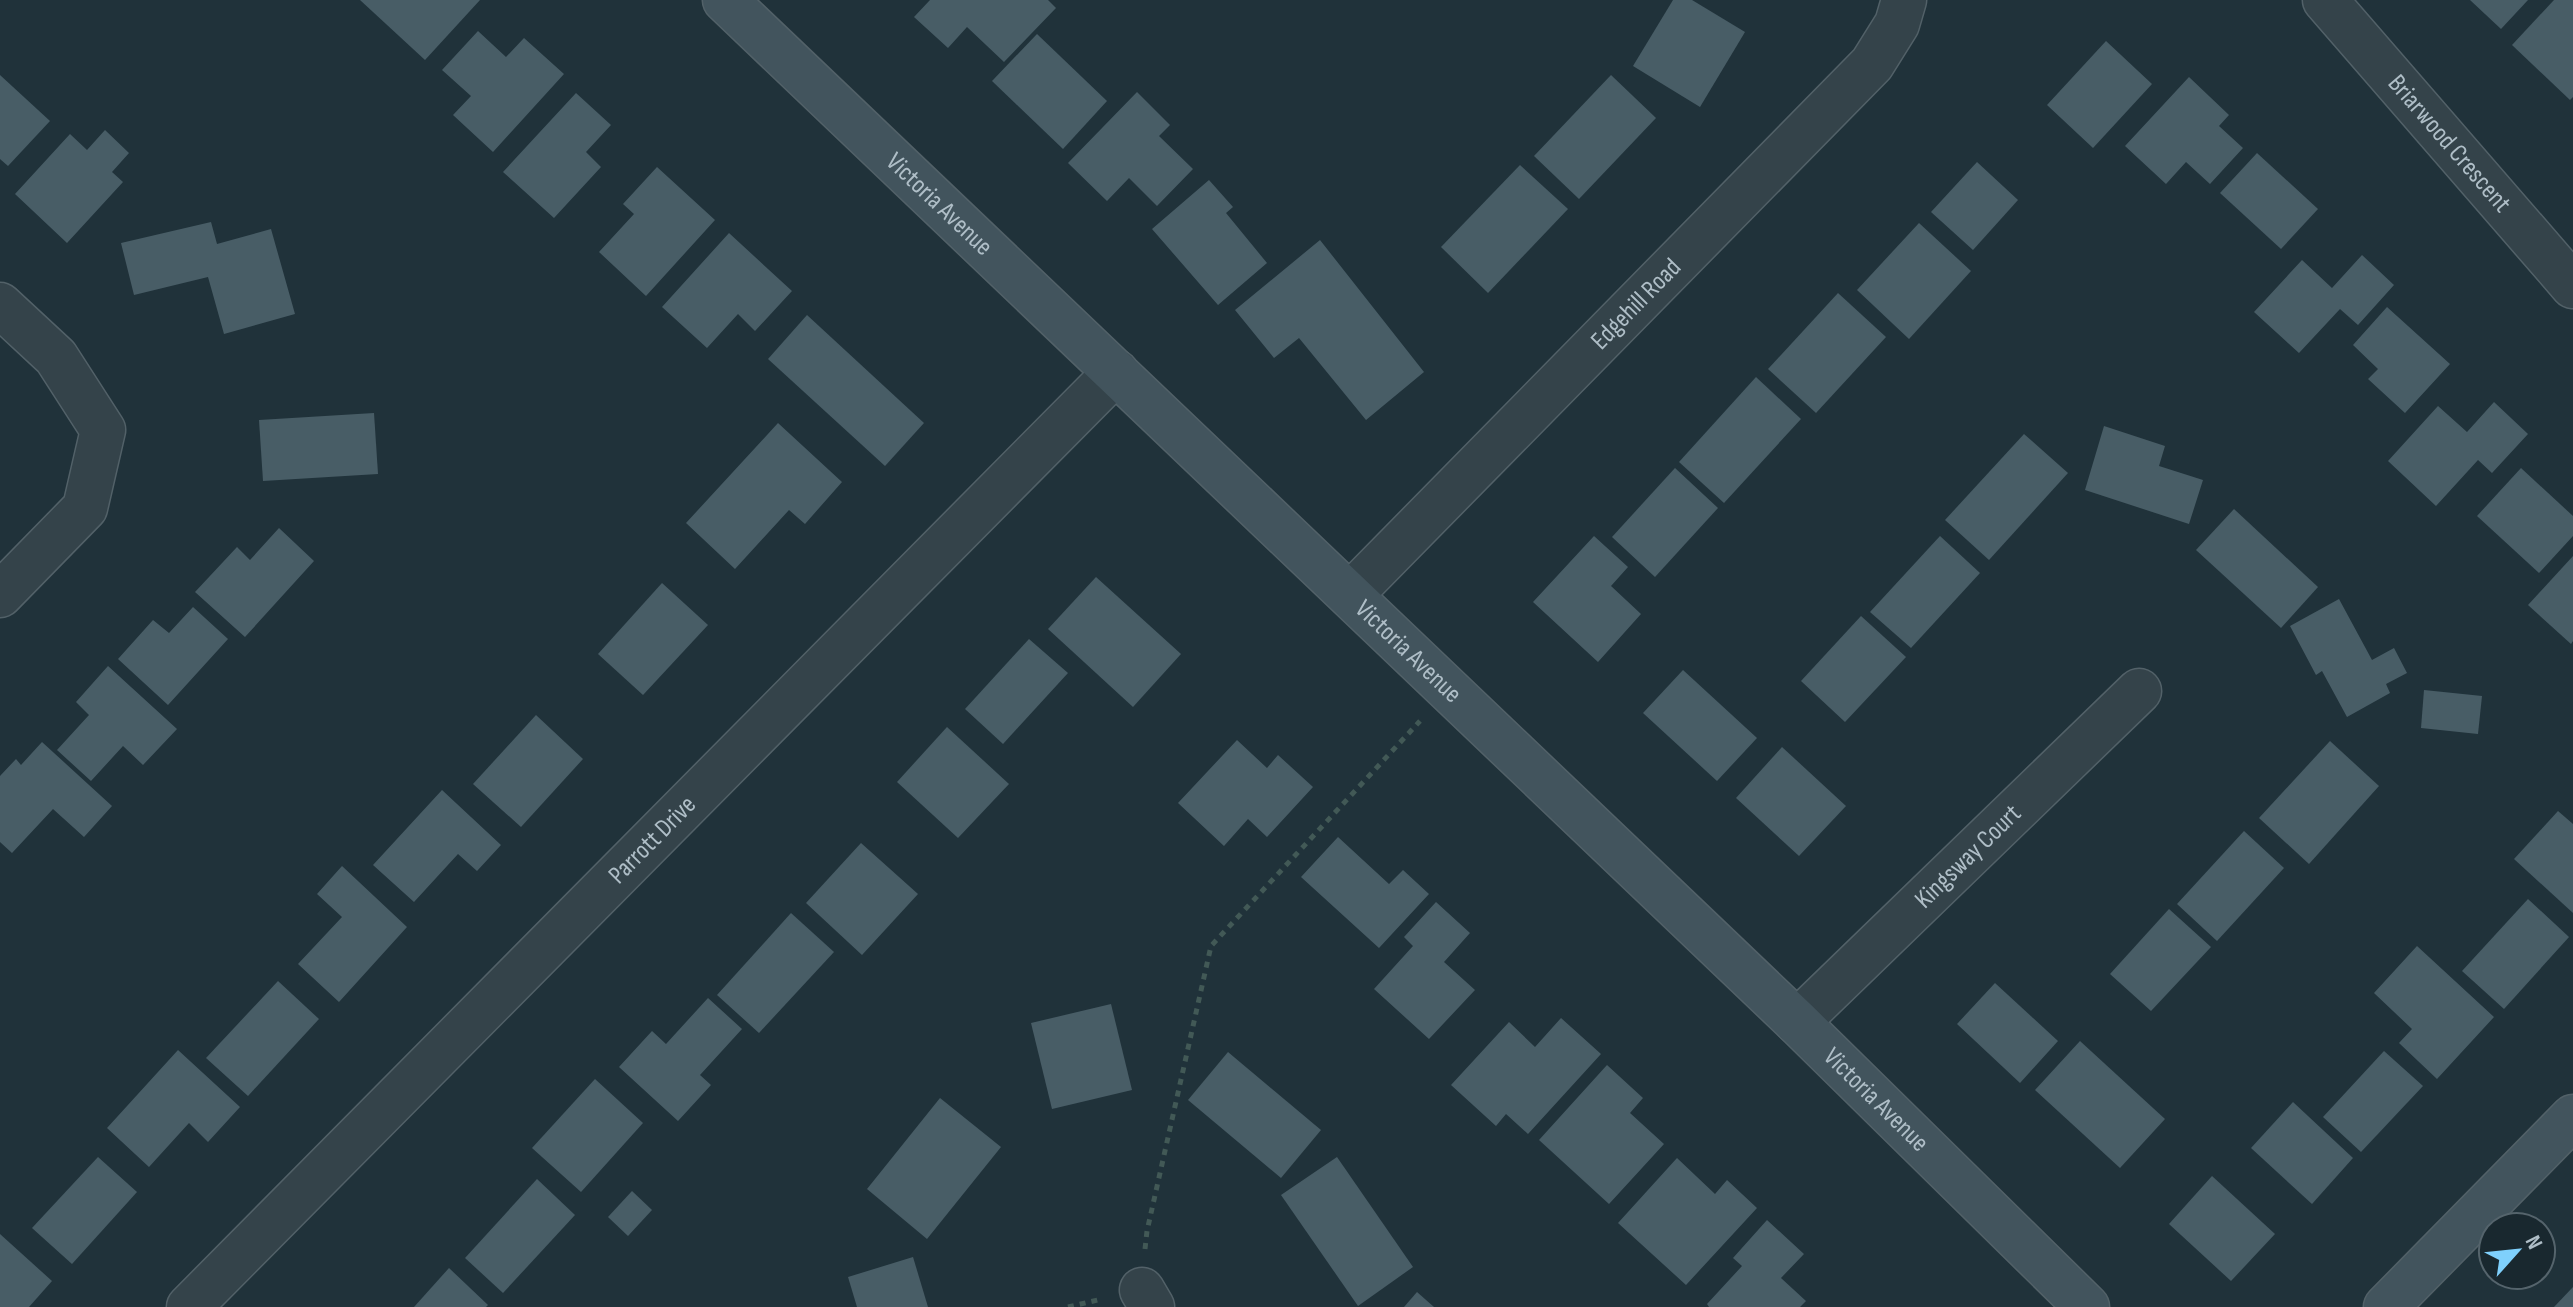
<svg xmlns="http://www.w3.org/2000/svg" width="2573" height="1307" font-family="'Sofia Sans Condensed',sans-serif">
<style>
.building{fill:#485d66}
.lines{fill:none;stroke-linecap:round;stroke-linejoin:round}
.street-casing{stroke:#526168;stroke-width:47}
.secondary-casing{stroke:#526168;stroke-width:47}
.path{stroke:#425956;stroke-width:5;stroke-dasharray:6 6;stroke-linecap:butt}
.street{stroke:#34434a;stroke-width:44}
.secondary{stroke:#42545d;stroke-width:44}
.labels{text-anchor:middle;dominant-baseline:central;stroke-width:7;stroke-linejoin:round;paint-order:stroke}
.street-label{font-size:26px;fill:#afbec7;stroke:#19282f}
</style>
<rect width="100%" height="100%" fill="#20323a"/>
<g class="building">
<polygon points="360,0 480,0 425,60"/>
<polygon points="930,0 1048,0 1056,8 1004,62 967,27 948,48 914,17"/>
<polygon points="1673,0 1692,0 1745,32 1700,107 1633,66"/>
<polygon points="2470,0 2528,0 2501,29"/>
<polygon points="2554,0 2573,0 2573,97 2570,100 2512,45"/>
<polygon points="478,31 506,57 524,38 564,74 493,152 453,115 471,96 442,70"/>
<polygon points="1037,34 1107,101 1063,149 992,81"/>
<polygon points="2106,41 2152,84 2093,148 2047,105"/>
<polygon points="0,75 50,121 8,166 0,159"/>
<polygon points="1611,75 1656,118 1579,199 1534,156"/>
<polygon points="2189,77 2229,115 2219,126 2243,148 2210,184 2186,162 2166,184 2125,146"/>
<polygon points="1137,92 1170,125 1159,136 1193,169 1157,206 1129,178 1107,201 1068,163"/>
<polygon points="576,93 611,125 586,152 601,167 554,218 503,172"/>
<polygon points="105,130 129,153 112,172 123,182 67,243 15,194 70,134 87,150"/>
<polygon points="2257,153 2318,209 2281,249 2220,193"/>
<polygon points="1977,162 2018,200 1973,250 1931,212"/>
<polygon points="1520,165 1568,209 1488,293 1441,247"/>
<polygon points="657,167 715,220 646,296 599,252 634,214 623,204"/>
<polygon points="1209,180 1233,207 1226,213 1267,263 1218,305 1152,229"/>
<polygon points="211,222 217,244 271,229 295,314 224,334 208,277 134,295 121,243"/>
<polygon points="1919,223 1971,271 1909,339 1857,290"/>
<polygon points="729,233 792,291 755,331 738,314 707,348 662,307"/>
<polygon points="1320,240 1424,372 1366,420 1299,338 1274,358 1235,310"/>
<polygon points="2362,255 2394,285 2358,325 2340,309 2299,353 2254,312 2302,260 2332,288"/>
<polygon points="1838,293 1886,337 1816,413 1768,369"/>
<polygon points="2387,307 2450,364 2405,413 2368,379 2378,369 2353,345"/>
<polygon points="807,315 924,423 885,466 768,359"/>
<polygon points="1756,377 1801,419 1724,503 1679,462"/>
<polygon points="2494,402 2528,434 2492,473 2478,460 2436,506 2388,461 2438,406 2467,432"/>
<polygon points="374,413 378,474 263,481 259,420"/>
<polygon points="778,423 842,482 805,524 789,510 735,569 686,523"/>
<polygon points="2104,426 2165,446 2159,466 2203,480 2189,524 2085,490"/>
<polygon points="2024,434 2068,473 1989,560 1945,520"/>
<polygon points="1675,468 1718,508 1655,577 1612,537"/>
<polygon points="2521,468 2573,516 2573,536 2539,573 2477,516"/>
<polygon points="2234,509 2318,587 2281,628 2196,550"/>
<polygon points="279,528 314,561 245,637 195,592 237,547 250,560"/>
<polygon points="1594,536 1628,567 1611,586 1641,614 1598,662 1533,602"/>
<polygon points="1940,536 1980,573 1911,648 1870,612"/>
<polygon points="2573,556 2573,641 2571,644 2528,605"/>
<polygon points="1096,577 1181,654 1133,707 1048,629"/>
<polygon points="662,583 708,625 643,695 598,654"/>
<polygon points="2339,599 2372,660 2394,648 2407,673 2386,684 2390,693 2347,717 2322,671 2316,675 2290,626"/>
<polygon points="193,607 228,639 168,705 118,659 153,620 169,633"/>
<polygon points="1861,616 1906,657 1845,722 1801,681"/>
<polygon points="1029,639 1068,673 1003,744 965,709"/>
<polygon points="108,666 177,729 143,765 123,746 91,781 57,750 89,715 76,702"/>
<polygon points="1683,670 1757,738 1717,781 1643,713"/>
<polygon points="2424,690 2482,696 2478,734 2421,728"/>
<polygon points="536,715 583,759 521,827 473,784"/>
<polygon points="947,727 1009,784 958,838 897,782"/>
<polygon points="1237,740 1267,768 1278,755 1313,787 1267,837 1248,819 1224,846 1178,803"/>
<polygon points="2330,741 2379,786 2309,864 2259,818"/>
<polygon points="42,742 112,806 84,837 53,809 12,853 0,842 0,776 16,759 21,765"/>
<polygon points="1782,747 1846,806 1799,856 1736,798"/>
<polygon points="442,790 501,845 477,871 458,854 414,902 373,865"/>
<polygon points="2558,811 2573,824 2573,913 2514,859"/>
<polygon points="2244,831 2284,868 2217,941 2177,904"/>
<polygon points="1338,837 1389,884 1403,870 1429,894 1379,948 1301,877"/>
<polygon points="861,843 918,894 862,955 806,903"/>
<polygon points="342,866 407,927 339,1002 298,964 342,917 317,894"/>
<polygon points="2528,899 2569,937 2504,1009 2462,971"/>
<polygon points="1436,902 1470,933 1444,962 1475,990 1429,1039 1374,989 1413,946 1404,937"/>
<polygon points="2169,909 2211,947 2151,1011 2110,974"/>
<polygon points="791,913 834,952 759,1033 717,995"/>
<polygon points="2417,946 2494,1017 2437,1079 2399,1043 2412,1029 2374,993"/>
<polygon points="278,981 319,1019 248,1096 206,1058"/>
<polygon points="1995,983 2058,1041 2020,1083 1957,1024"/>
<polygon points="708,998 742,1029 700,1075 711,1085 678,1121 619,1067 652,1031 666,1044"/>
<polygon points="1111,1004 1132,1090 1052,1109 1031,1023"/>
<polygon points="1561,1018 1601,1054 1528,1134 1506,1114 1496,1126 1451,1085 1509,1022 1535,1047"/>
<polygon points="2080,1041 2165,1119 2120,1168 2035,1090"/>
<polygon points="178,1050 240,1107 208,1142 189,1123 149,1167 107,1128"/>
<polygon points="2384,1051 2423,1086 2361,1152 2323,1117"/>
<polygon points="1228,1052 1321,1130 1281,1178 1188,1100"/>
<polygon points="1607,1065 1643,1098 1630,1113 1664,1144 1609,1204 1539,1140"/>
<polygon points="595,1079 643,1123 581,1192 532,1148"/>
<polygon points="940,1098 1001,1147 927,1239 867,1189"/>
<polygon points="2293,1102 2353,1158 2312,1204 2251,1148"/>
<polygon points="98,1157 137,1192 72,1264 32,1228"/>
<polygon points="1337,1157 1413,1267 1358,1306 1281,1195"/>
<polygon points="1677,1158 1715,1194 1727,1180 1757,1208 1686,1285 1618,1223"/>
<polygon points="2212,1176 2275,1234 2231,1281 2169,1224"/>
<polygon points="537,1179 575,1215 503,1293 465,1258"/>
<polygon points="632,1191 652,1210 628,1236 608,1217"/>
<polygon points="1767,1220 1804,1254 1781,1278 1806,1301 1800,1307 1709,1307 1707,1304 1742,1266 1733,1258"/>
<polygon points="0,1234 52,1281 29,1307 0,1307"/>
<polygon points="913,1257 928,1307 857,1307 848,1277"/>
<polygon points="449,1268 488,1305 486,1307 414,1307"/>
<polygon points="2573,1287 2573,1307 2554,1307"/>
<polygon points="1417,1292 1434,1307 1404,1307"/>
</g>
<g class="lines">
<g class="street-casing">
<g id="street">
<path id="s1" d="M2325 0 2573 286"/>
<polyline points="0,305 56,357 103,430 85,508 0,595"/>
<path id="s2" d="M1350 595 1872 64 1897 24 1904 0"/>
<path id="s3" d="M1797 1022 2139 691"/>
<polyline points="1142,1290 1152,1307"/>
<path id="s4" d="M189 1307 1116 372"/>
</g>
</g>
<g class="secondary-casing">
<g id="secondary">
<path id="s5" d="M725 0 1797 1022 2087 1307"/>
<polyline points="2386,1307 2573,1117"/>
</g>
</g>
<g class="path">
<polyline points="1145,1249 1147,1231 1211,946 1420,721"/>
<polyline points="1068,1307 1098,1300"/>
</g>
<use href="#street" class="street"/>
<use href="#secondary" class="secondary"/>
</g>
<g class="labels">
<g class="street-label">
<text stroke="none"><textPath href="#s1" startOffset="190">Briarwood Crescent</textPath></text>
<text stroke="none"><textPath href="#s5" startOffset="296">Victoria Avenue</textPath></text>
<text stroke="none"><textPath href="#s2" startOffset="408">Edgehill Road</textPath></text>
<text stroke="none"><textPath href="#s5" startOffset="944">Victoria Avenue</textPath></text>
<text stroke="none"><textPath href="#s4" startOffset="658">Parrott Drive</textPath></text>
<text stroke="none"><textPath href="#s3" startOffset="238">Kingsway Court</textPath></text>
<text stroke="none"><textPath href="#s5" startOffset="1592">Victoria Avenue</textPath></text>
</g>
</g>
<g transform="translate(2517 1251) rotate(63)"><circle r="38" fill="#19282f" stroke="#55646c" stroke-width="2"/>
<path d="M0-6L14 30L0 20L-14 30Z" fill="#7fd0fc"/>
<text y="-12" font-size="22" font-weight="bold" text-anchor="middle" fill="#afbec7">N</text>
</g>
</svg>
